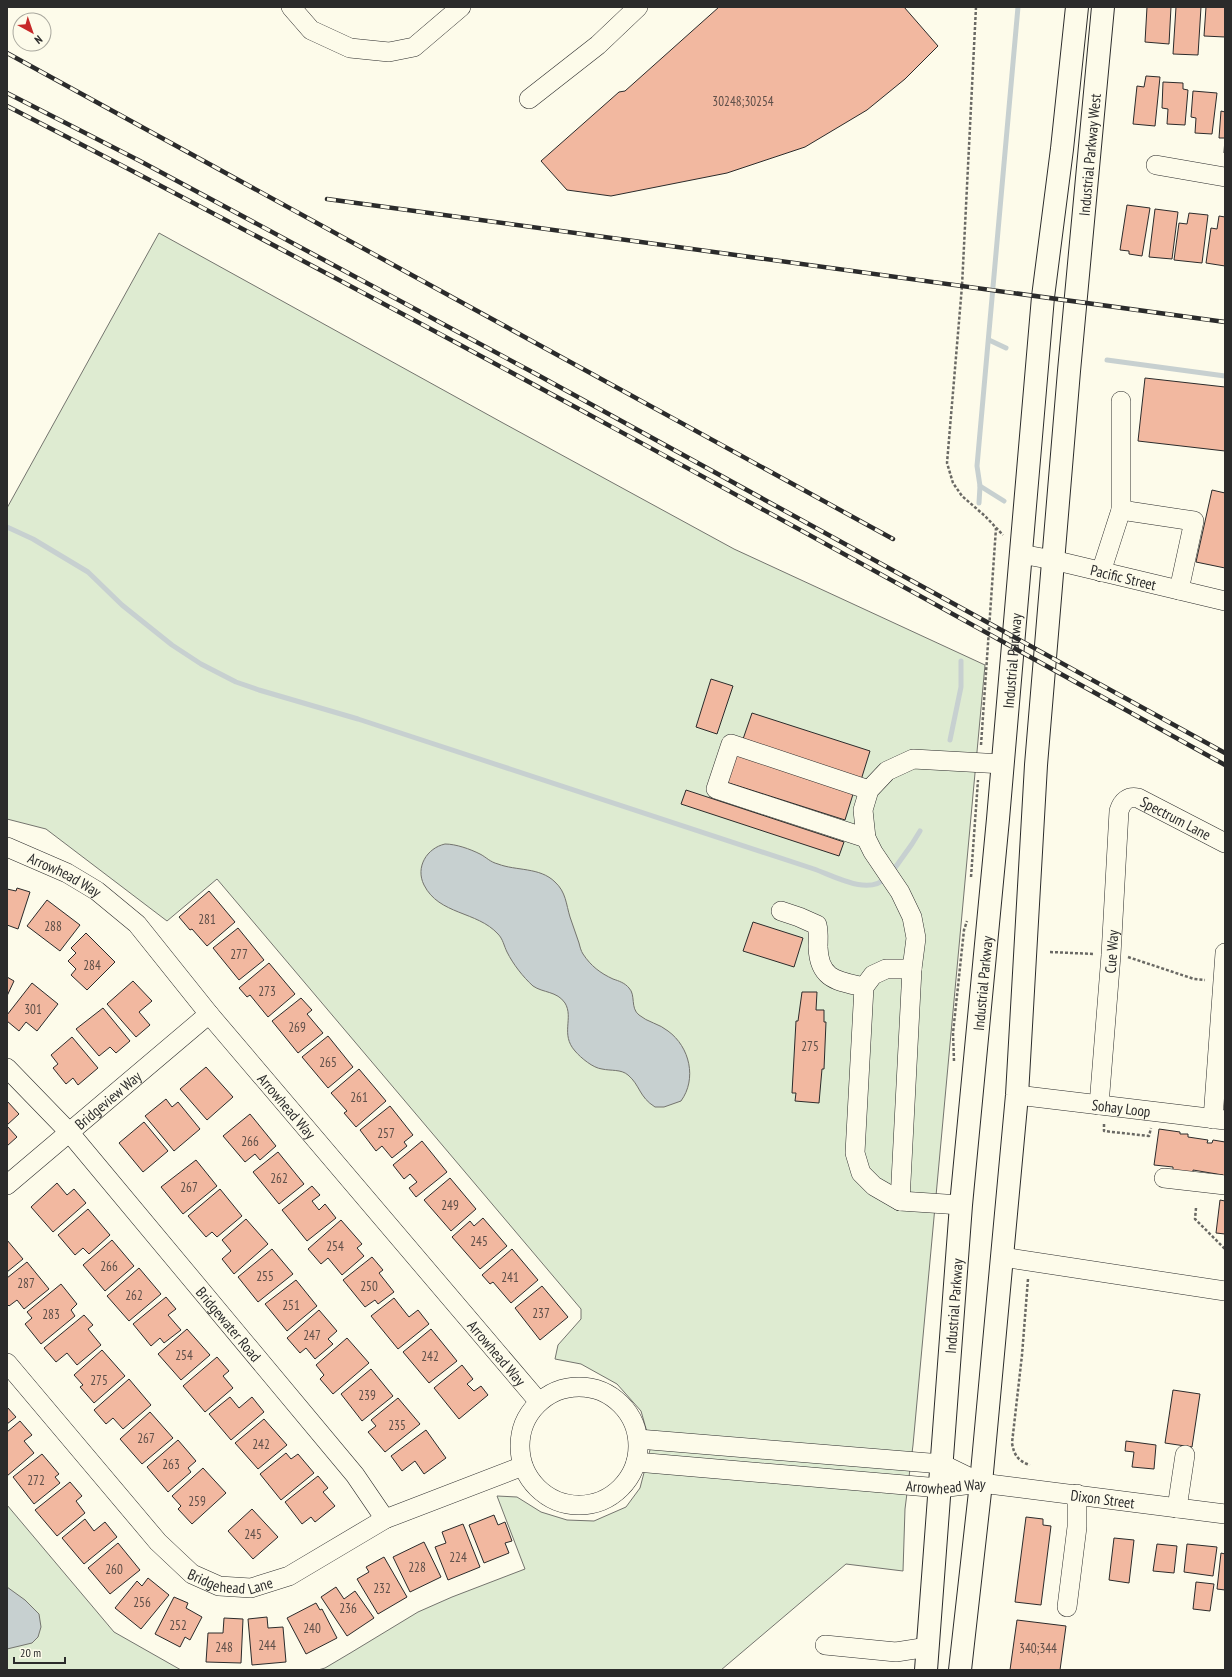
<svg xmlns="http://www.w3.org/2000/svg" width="1232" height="1677" font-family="'PT Sans Narrow',sans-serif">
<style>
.green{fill:#deebd1;stroke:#74746e}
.water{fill:#c7d0d0;stroke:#74746e}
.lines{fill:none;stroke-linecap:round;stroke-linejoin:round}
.stream{stroke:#c7d0d0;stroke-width:5}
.building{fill:#f2b8a0;stroke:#2b2b2b}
.minor-casing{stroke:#2b2b2b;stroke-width:20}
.major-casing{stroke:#2b2b2b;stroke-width:24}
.path{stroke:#6a6964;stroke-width:2.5;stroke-dasharray:3 2;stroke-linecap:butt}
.minor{stroke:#fdfbea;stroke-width:19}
.major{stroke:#fdfbea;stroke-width:22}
.rail-casing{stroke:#2b2b2b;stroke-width:4.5}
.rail{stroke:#fdfbea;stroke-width:3;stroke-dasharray:9;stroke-linecap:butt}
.labels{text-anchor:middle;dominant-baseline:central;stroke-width:3;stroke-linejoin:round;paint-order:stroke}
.number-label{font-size:13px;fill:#5d4e48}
.street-label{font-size:15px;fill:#2b2b2b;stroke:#fdfbea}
</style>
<rect width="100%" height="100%" fill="#fdfbea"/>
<g class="green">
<polygon points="159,233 503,423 734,549 985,665 913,1445 905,1509 903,1571 846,1564 721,1670 318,1670 325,1668 352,1652 418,1612 452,1597 525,1569 497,1496 517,1497 541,1512 567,1520 594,1521 626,1507 640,1488 651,1446 641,1411 617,1384 581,1364 555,1359 558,1345 581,1319 581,1309 217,879 167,921 46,829 7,819 7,508"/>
<polygon points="7,1505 114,1632 181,1670 7,1670"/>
</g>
<g class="water">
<path d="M445 844C456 844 470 849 480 854 486 857 490 862 498 864 516 871 540 867 555 882 566 892 566 904 570 917 573 926 576 934 579 943 580 947 581 951 583 954 591 966 600 973 613 979 619 981 625 983 629 988 636 995 630 1008 639 1015 647 1022 660 1024 668 1031 690 1047 697 1079 681 1101L664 1107H655C639 1097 640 1085 628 1075 621 1069 611 1071 602 1069 593 1068 581 1058 575 1051 560 1034 574 1018 565 1003 557 991 543 993 533 986 523 977 513 964 507 952 504 946 503 939 498 934 477 911 439 915 424 885 415 867 427 848 445 844Z"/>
<polygon points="7,1587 25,1600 39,1614 41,1627 38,1637 32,1643 7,1649"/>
</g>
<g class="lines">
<g class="stream">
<polyline points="989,340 1006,348"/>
<polyline points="1107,360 1225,376"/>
<polyline points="1004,501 980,486 977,466 1018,7"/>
<polyline points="979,503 980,486"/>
<path d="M7 527 33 539 88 572 122 605 172 645 201 664 236 682 259 690 358 719 814 869C834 876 868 896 886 878"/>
<polyline points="950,740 961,687 961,661"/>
<polyline points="892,872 912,844 920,831"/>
</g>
</g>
<g class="building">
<polygon points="719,7 904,7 938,46 905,79 867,110 805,147 727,173 611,196 567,190 541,161 619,92 625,91"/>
<polygon points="1147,7 1171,7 1169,44 1145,42"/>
<polygon points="1176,7 1201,7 1198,55 1173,54"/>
<polygon points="1206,7 1225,7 1225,37 1204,36"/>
<polygon points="1146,76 1160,77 1155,126 1133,124 1137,86 1144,87"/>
<polygon points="1163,82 1183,83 1183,89 1188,90 1185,125 1167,124 1168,109 1162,108"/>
<polygon points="1193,91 1217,93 1212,134 1195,133 1196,118 1191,117"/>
<polygon points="1221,111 1225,112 1225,153 1224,153 1225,138 1219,138"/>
<polygon points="1127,205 1150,208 1142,256 1129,254 1129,251 1120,250"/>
<polygon points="1155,209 1178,212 1172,259 1149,257"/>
<polygon points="1189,213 1208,215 1202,263 1174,260 1179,223 1187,224"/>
<polygon points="1219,216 1225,217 1225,266 1206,263 1211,228 1217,229"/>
<polygon points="1145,378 1225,387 1225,451 1138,441"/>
<polygon points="1212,490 1225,493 1225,568 1196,562"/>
<polygon points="711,679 733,686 717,734 696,727"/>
<polygon points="752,713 870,751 861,780 742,742"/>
<polygon points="736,753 854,791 845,820 726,782"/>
<polygon points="686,790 844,842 839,856 681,804"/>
<polygon points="17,888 30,892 18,929 7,925 7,889 16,891"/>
<polygon points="209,891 235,922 207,946 192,929 190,930 179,917"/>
<polygon points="47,900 80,925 60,951 27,926"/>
<polygon points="753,922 803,938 794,967 743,951"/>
<polygon points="238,928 264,960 239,980 213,948"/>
<polygon points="86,933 115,962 87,990 71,975 76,969 68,961 76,953 71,948"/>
<polygon points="269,963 295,994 268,1017 250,995 247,997 239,988"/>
<polygon points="7,977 14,981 7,996"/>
<polygon points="133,981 152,1001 139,1012 150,1025 136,1037 107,1004"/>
<polygon points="32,983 58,1004 37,1031 26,1022 19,1031 7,1021 7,1015"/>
<polygon points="802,992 817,992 816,1010 824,1010 824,1022 826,1022 824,1069 822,1069 819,1103 795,1101 796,1093 792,1093 796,1021 798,1021"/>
<polygon points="301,998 312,1010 307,1014 323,1033 298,1053 272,1021"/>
<polygon points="103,1008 130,1041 116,1053 110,1047 99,1056 76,1029"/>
<polygon points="328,1036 353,1067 328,1088 302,1057"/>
<polygon points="72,1037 98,1068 78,1085 73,1078 66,1084 53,1068 58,1064 51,1055"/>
<polygon points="206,1067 233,1097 207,1120 180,1089"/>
<polygon points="359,1069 386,1101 356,1127 344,1113 347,1111 331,1093"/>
<polygon points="166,1099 172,1107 178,1102 200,1129 174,1151 145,1116"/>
<polygon points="7,1101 19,1114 7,1125"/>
<polygon points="390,1106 413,1135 404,1142 407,1146 392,1158 382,1146 376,1151 360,1130"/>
<polygon points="250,1114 276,1146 260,1160 255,1154 245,1162 223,1136"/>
<polygon points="144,1122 168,1151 143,1172 119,1143"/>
<polygon points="7,1126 17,1137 7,1146"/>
<polygon points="1159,1129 1180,1132 1180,1134 1188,1134 1188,1137 1208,1140 1207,1143 1212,1143 1213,1140 1225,1142 1225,1177 1223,1177 1223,1175 1193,1170 1193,1173 1173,1170 1173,1167 1154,1165"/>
<polygon points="422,1141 447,1172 416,1197 409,1188 417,1182 410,1174 404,1179 393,1165"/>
<polygon points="278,1152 304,1184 279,1204 253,1172"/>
<polygon points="196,1160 217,1186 183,1214 161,1187"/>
<polygon points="450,1178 476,1209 451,1231 424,1200"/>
<polygon points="57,1183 67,1195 74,1189 86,1203 53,1232 31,1207"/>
<polygon points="312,1186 320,1195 312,1201 319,1210 325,1204 336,1218 307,1241 282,1210"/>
<polygon points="220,1189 242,1216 217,1237 212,1232 206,1237 188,1216"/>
<polygon points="1220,1200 1225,1201 1225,1234 1216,1233"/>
<polygon points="88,1209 110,1235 89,1254 83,1248 75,1255 58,1235"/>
<polygon points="483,1218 507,1246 480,1269 452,1237 470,1221 474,1226"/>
<polygon points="246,1219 268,1244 234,1274 222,1259 231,1251 222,1240"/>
<polygon points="341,1220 362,1244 357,1248 364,1256 342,1275 328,1258 321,1264 308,1249"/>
<polygon points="7,1240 23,1259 7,1272"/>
<polygon points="112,1240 134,1266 105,1291 83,1265"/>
<polygon points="272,1249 293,1274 258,1302 238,1277"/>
<polygon points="512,1249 538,1280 511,1303 493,1282 490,1284 482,1275"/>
<polygon points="372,1257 383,1270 379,1273 394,1292 378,1304 375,1300 365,1307 343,1280"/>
<polygon points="27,1262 49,1289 24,1309 17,1300 9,1306 7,1304 7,1278"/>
<polygon points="139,1268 161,1294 129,1321 107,1296"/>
<polygon points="296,1280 317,1306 287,1331 265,1304"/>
<polygon points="61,1284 77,1304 71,1310 75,1316 41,1344 25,1324 32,1318 27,1312"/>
<polygon points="542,1286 568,1317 540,1340 515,1308"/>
<polygon points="166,1297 176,1309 168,1315 181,1330 164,1343 160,1338 151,1346 133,1324"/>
<polygon points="394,1298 409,1317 418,1310 429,1324 398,1349 371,1316"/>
<polygon points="319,1310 337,1331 328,1339 333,1344 315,1359 306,1348 300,1353 287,1338"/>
<polygon points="84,1315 93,1325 88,1329 101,1345 77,1365 67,1353 56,1362 44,1348"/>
<polygon points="187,1329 210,1355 181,1380 158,1354"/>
<polygon points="431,1329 457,1361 429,1383 403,1352"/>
<polygon points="347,1338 369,1363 333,1394 320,1379 324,1375 316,1365"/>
<polygon points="102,1350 125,1376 94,1403 80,1387 83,1385 74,1375"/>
<polygon points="217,1357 229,1371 223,1376 233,1388 205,1412 183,1386"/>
<polygon points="462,1365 473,1379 467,1384 474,1391 481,1386 488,1395 459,1419 434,1388"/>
<polygon points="371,1369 393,1396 362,1421 341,1394"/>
<polygon points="129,1379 151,1405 123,1429 113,1418 106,1424 94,1410"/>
<polygon points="1173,1390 1200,1394 1192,1447 1165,1443"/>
<polygon points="230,1397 239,1408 252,1397 264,1412 231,1440 209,1414"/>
<polygon points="398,1398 420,1424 385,1452 368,1432 376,1426 371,1420"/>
<polygon points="7,1407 16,1417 7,1424"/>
<polygon points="150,1412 173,1438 142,1464 120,1439"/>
<polygon points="264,1419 287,1445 258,1469 235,1443"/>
<polygon points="20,1421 32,1435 24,1441 34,1453 7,1476 7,1432"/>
<polygon points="426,1430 446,1458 424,1474 415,1461 402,1471 391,1456"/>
<polygon points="178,1440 196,1461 188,1468 191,1472 168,1492 147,1467"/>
<polygon points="1126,1441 1156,1445 1154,1469 1132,1467 1134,1452 1125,1451"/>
<polygon points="286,1453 291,1459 298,1454 314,1473 281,1500 260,1474"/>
<polygon points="42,1454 59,1474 55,1477 60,1483 34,1504 13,1477"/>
<polygon points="203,1468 226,1493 192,1524 178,1509 181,1506 172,1496"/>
<polygon points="318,1476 328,1488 323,1492 335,1506 315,1522 311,1517 302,1524 285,1502"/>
<polygon points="70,1482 82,1496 76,1501 85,1513 57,1536 35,1510"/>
<polygon points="252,1509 278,1537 253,1559 228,1531"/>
<polygon points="494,1515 498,1525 505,1522 512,1541 505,1543 509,1553 484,1563 469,1525"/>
<polygon points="1026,1517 1043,1519 1043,1525 1051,1526 1041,1605 1015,1602"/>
<polygon points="85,1519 94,1531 105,1522 117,1537 84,1564 62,1538"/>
<polygon points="463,1524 480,1567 448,1580 435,1547 446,1543 442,1532"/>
<polygon points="1114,1538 1134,1540 1129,1583 1109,1580"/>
<polygon points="424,1542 441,1577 410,1592 393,1557"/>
<polygon points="118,1543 140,1570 110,1594 88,1568"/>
<polygon points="1157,1544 1177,1546 1174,1573 1153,1571"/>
<polygon points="1187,1544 1217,1547 1213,1576 1184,1572"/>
<polygon points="1221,1553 1225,1554 1225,1590 1217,1589"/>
<polygon points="384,1557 407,1597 378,1614 357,1579 369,1572 366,1567"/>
<polygon points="148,1578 169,1595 141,1629 115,1608 137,1581 142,1586"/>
<polygon points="1196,1582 1214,1584 1210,1611 1193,1609"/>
<polygon points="336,1587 344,1599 355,1591 374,1618 347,1636 321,1597"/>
<polygon points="174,1597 188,1603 186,1608 202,1617 190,1640 185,1637 180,1647 155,1634"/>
<polygon points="316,1603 320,1610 322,1609 337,1638 306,1654 287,1618"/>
<polygon points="267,1617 268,1628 283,1627 286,1662 252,1665 248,1619"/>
<polygon points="224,1618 243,1619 241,1663 206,1662 208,1633 223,1633"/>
<polygon points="1017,1620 1066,1626 1060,1670 1010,1670"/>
</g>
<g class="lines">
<g class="minor-casing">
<g id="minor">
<polyline points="291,7 311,30 350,48 389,52 414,47 461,7"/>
<polyline points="529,99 598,45 638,7"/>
<polyline points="1156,165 1225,177"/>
<polyline points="1121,510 1194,521 1179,590"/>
<path id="s1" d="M1021 554 1053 560 1225 601"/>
<polyline points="1101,572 1121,510 1121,401"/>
<polyline points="866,838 716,789 731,744 869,790"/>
<path id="s2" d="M7 847 67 873 97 891 137 924 209 1014 539 1402"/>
<path d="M781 911 799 917 817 925C819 933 818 940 818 947 819 980 838 981 864 987"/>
<polyline points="912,969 886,969 873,975 864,987 855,1153 861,1173 874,1186 900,1201 961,1205"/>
<path id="s3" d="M7 1068 69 1132 355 1475 385 1519"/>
<path id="s4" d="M1017 1095 1225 1120"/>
<path id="s5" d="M1099 1105 1111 955 1119 811C1122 801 1128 796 1138 798L1225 843"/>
<polyline points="1213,1119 1225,953"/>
<polyline points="1164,1178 1225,1185"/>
<path id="s6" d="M7 1185 209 1014"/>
<polyline points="900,1201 912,969 916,938 912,917 900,892 873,852 866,838 863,810 869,790 887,771 913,759 1003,764"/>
<polyline points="1002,1257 1225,1291"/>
<path id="s7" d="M7 1363 158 1542 192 1574 219 1586 251 1588 289 1576 385 1519 523 1466"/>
<circle cx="579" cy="1446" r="59"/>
<polyline points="638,1439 942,1464 981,1483"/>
<path id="s8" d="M636 1462 940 1488 981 1483 1225 1514"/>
<polyline points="1177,1508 1185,1455"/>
<polyline points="1067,1607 1077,1527 1077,1494"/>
<polyline points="825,1645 896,1652 928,1647"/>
</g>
</g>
<g class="major-casing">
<g id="major">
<path id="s9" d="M926 1670 961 1205 998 819 1043 297 1062 149 1077 7"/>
<path id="s10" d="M960 1670 981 1483 1017 1095 1036 765 1069 371 1103 7"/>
</g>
</g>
<g class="path">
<polyline points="976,7 962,286 947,463 953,483 962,496 985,516 1003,535"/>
<polyline points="981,745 996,528"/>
<polyline points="971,877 978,780"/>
<polyline points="1050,952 1094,954"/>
<polyline points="1128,957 1194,979 1205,980"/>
<polyline points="954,1061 953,1033 964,930 967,921"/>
<polyline points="1104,1124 1104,1131 1149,1136 1151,1128"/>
<polyline points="1196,1208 1195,1219 1225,1249"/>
<path d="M1028 1279 1022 1355 1012 1443C1014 1455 1018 1461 1030 1465"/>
</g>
<use href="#minor" class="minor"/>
<use href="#major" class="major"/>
<g class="rail-casing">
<g id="rail">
<polyline points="7,53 893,539"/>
<polyline points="7,93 140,161 536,374 1225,753"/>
<path d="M7 106C417 317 822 541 1225 765"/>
<polyline points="327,199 1225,322"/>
</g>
</g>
<use href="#rail" class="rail"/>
</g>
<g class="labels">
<g class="number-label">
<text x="743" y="101">30248;30254</text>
<text x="207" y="919">281</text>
<text x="53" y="926">288</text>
<text x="239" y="954">277</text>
<text x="92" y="965">284</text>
<text x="267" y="991">273</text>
<text x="33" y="1009">301</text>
<text x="297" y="1027">269</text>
<text x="810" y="1046">275</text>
<text x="328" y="1062">265</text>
<text x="359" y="1097">261</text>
<text x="386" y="1133">257</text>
<text x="250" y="1141">266</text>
<text x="279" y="1178">262</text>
<text x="189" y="1187">267</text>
<text x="450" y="1205">249</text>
<text x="479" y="1241">245</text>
<text x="335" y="1246">254</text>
<text x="109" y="1266">266</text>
<text x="265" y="1276">255</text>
<text x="510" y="1277">241</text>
<text x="26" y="1283">287</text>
<text x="369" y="1286">250</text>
<text x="134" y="1295">262</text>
<text x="291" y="1305">251</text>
<text x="541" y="1313">237</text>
<text x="51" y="1314">283</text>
<text x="312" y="1335">247</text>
<text x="184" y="1355">254</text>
<text x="430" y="1356">242</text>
<text x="99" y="1380">275</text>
<text x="367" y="1395">239</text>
<text x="397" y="1425">235</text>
<text x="146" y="1438">267</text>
<text x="261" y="1444">242</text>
<text x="171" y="1464">263</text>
<text x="36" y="1480">272</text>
<text x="197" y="1501">259</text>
<text x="253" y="1534">245</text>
<text x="458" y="1557">224</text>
<text x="417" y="1567">228</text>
<text x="114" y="1569">260</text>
<text x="382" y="1588">232</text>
<text x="142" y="1602">256</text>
<text x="348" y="1608">236</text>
<text x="178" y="1625">252</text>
<text x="312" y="1628">240</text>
<text x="267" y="1645">244</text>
<text x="224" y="1647">248</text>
<text x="1038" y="1648">340;344</text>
</g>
<g class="street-label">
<text stroke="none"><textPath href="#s10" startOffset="1521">Industrial Parkway West</textPath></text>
<text stroke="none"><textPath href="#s1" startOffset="105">Pacific Street</textPath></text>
<text stroke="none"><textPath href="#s9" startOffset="1013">Industrial Parkway</textPath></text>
<text stroke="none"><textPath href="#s5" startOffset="363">Spectrum Lane</textPath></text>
<text stroke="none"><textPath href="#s2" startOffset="64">Arrowhead Way</textPath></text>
<text stroke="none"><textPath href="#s5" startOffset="154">Cue Way</textPath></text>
<text stroke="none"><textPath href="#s9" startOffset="689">Industrial Parkway</textPath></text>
<text stroke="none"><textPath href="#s6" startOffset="132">Bridgeview Way</textPath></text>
<text stroke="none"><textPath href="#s2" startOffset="388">Arrowhead Way</textPath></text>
<text stroke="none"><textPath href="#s4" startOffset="105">Sohay Loop</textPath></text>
<text stroke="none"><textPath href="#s9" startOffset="365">Industrial Parkway</textPath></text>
<text stroke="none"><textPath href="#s3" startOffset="339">Bridgewater Road</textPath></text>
<text stroke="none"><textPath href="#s2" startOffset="712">Arrowhead Way</textPath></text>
<text stroke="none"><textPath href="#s8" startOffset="311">Arrowhead Way</textPath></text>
<text stroke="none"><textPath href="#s8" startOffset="469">Dixon Street</textPath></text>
<text stroke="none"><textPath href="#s7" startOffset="321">Bridgehead Lane</textPath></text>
</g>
</g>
<rect width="1232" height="1677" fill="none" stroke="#2b2b2b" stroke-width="16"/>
<g transform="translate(32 32) rotate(140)"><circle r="19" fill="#fdfbea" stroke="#a9a89e"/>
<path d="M0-3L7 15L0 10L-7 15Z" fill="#c62828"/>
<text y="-6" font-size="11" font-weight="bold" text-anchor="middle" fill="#2b2b2b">N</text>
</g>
<path d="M14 1657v6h51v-6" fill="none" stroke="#2b2b2b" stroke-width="2"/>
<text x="20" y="1657" font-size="12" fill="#2b2b2b" stroke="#fdfbea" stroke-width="3" paint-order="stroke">20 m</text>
</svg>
